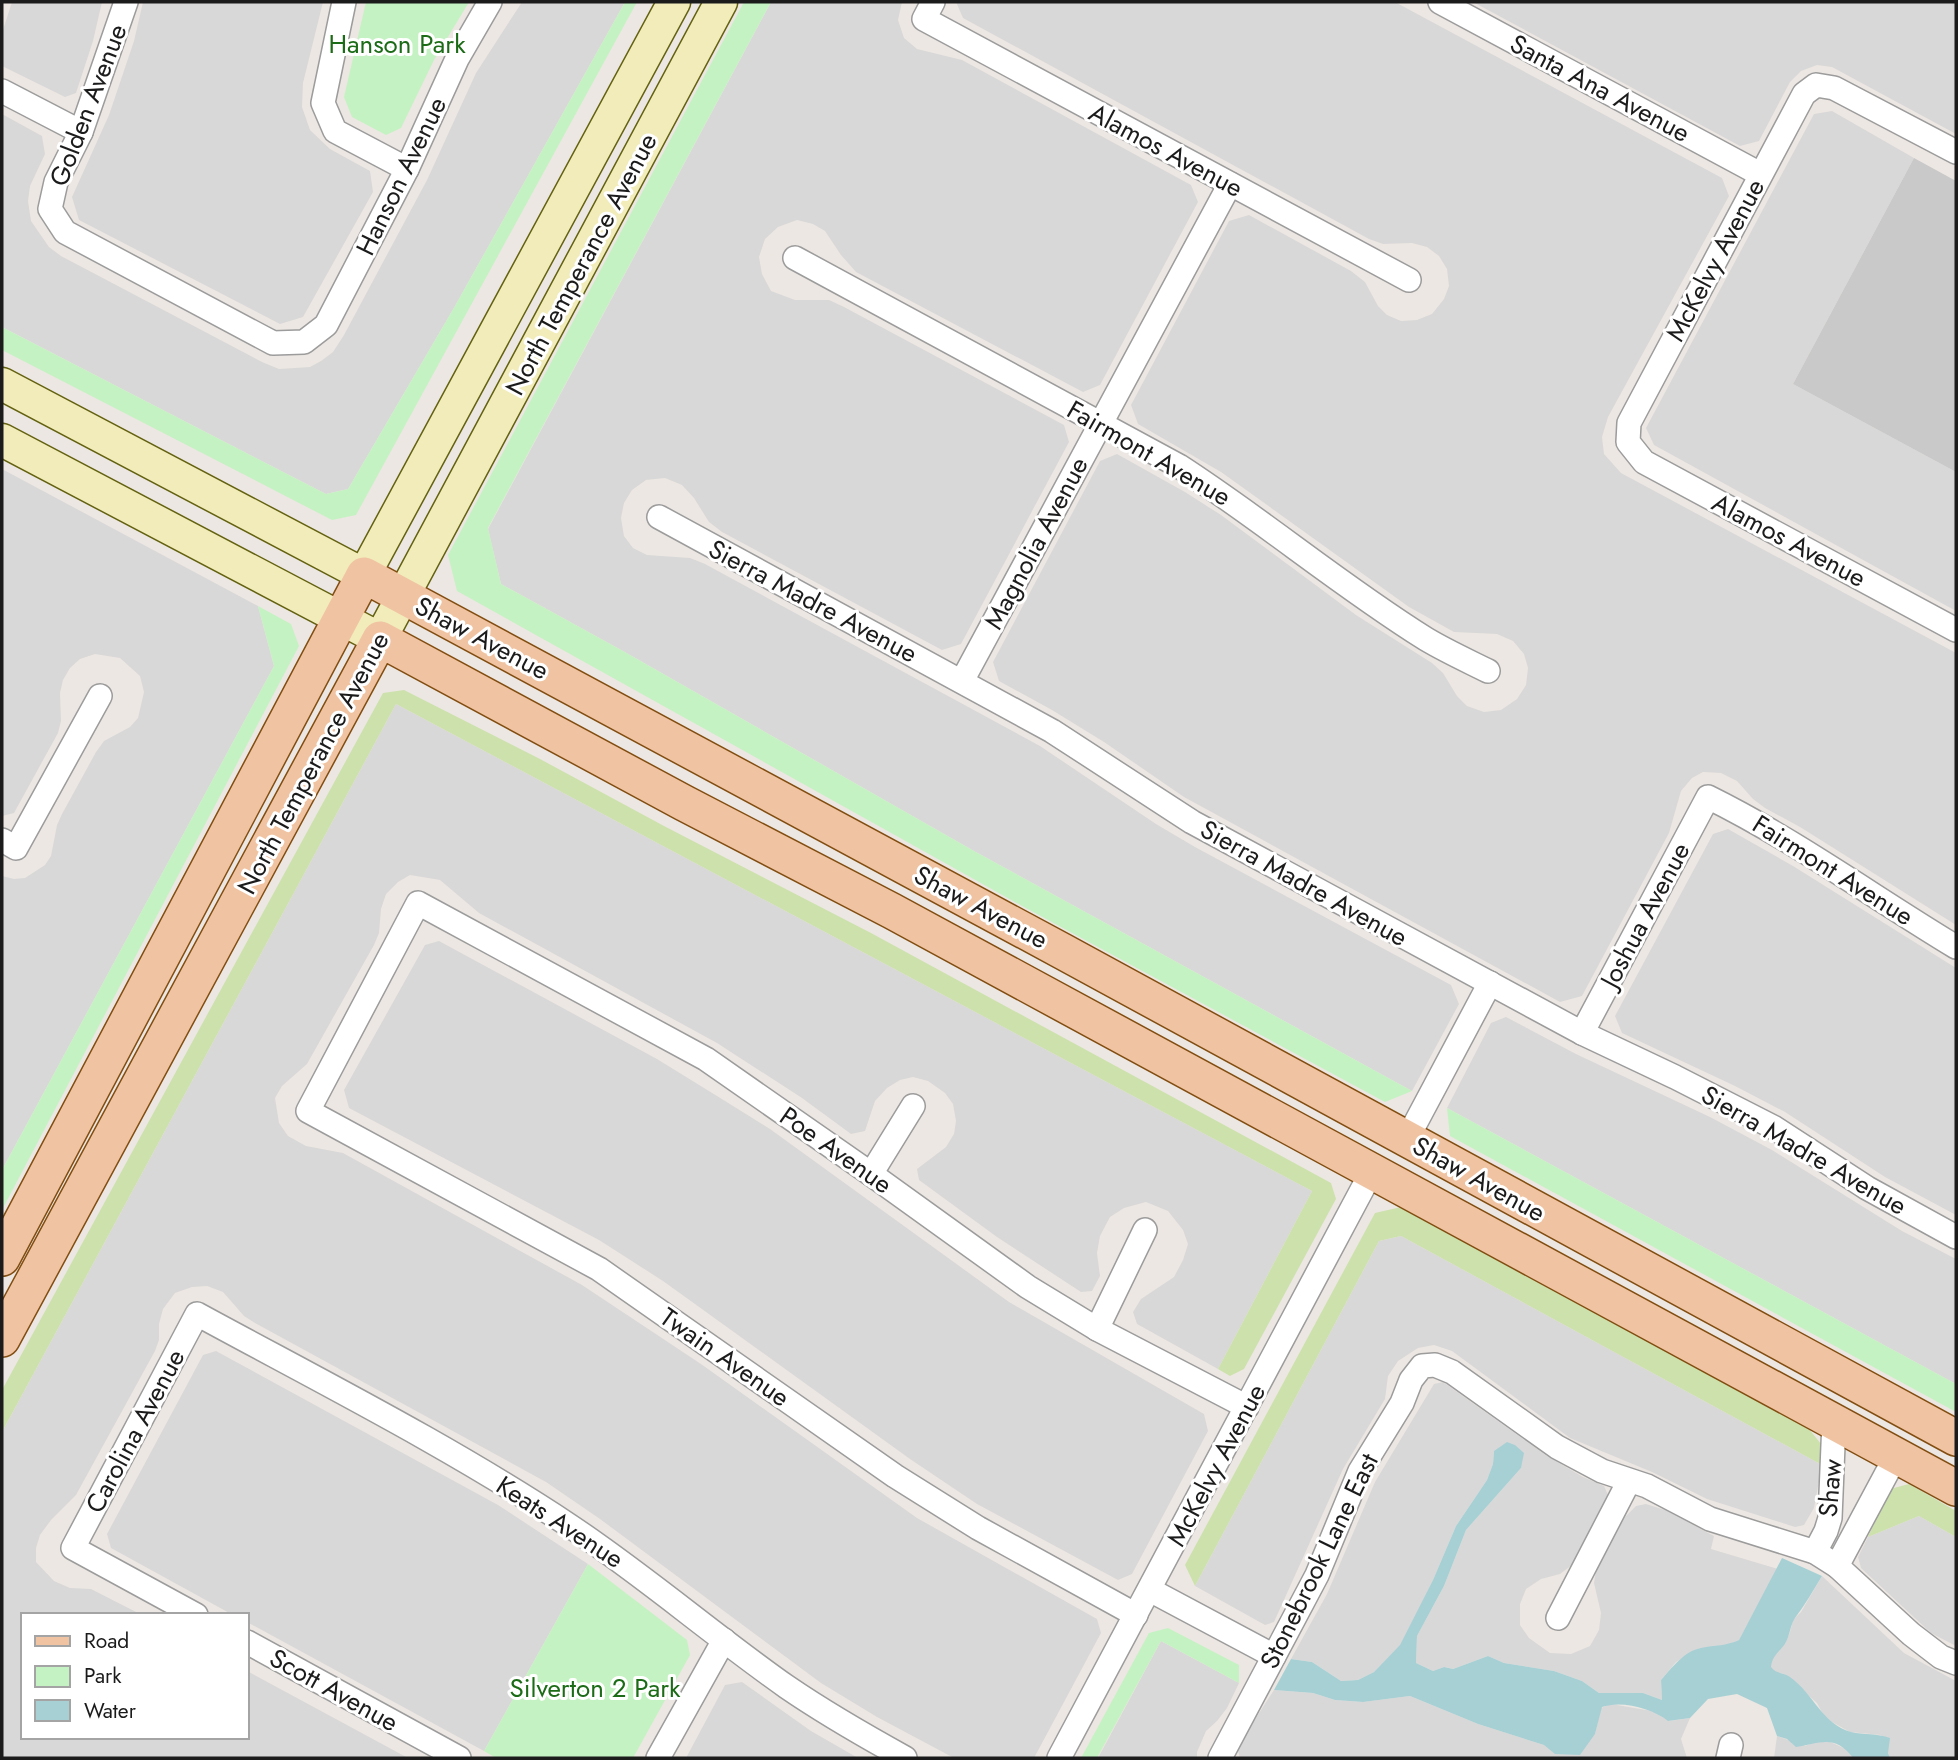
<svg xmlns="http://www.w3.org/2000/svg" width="1958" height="1760" font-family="Jost,sans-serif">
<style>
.residential{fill:#d9d8d8}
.religious{fill:#c9c9c9}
.grass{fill:#cde1ad}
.park{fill:#c5f2c3}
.water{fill:#a7d0d5}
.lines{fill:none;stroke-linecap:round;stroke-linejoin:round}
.minor-casing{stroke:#9c9c9c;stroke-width:26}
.secondary-casing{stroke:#646211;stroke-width:35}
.primary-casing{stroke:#824d11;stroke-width:38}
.minor{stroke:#fff;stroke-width:23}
.secondary{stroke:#f1ecba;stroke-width:32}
.primary{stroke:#f0c4a2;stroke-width:35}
.labels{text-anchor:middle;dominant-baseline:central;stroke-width:6;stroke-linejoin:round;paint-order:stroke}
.park-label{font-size:26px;fill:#1c6b17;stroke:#fff}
.street-label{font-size:26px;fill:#1b1b1b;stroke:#fff}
</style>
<rect width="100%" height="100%" fill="#ece7e2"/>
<g class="residential">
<polygon points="12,2 102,2 93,41 76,93 65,97 2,66 2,33"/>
<polygon points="143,2 323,2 303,83 302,107 310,130 330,149 370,171 373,192 303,317 280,324 79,220 72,197 109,115 134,41"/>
<polygon points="522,2 625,2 455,306 348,489 326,494 2,327 2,114 42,136 45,154 30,186 28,201 31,221 49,247 61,256 262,362 279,369 310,367 321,361 333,352 344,335 427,180 476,73"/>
<polygon points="771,2 902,2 898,20 904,38 917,49 962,60 1191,185 1198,202 1100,385 1083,392 856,272 841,255 825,231 813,224 797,220 778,227 765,239 759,257 762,274 771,291 795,300 829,300 844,307 1064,425 1069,442 961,644 942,650 722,532 709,522 694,498 682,485 665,478 646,480 632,490 624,503 621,518 624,536 633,548 647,555 690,558 705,564 1040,746 1156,824 1195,847 1451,985 1459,1004 1412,1091 974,851 623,651 501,584 488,529"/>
<polygon points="956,2 1395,2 1722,178 1729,196 1608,417 1602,437 1604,454 1621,473 1956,653 1956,925 1800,827 1765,808 1753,799 1737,781 1721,773 1703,772 1692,778 1681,791 1669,833 1582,996 1560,1002 1184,797 1104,742 1052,710 999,681 993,662 1100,461 1117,454 1185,492 1221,515 1356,615 1432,663 1443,673 1457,696 1467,706 1484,712 1501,710 1517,699 1526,685 1528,668 1524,654 1513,641 1497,634 1454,632 1409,607 1221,472 1138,424 1131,405 1229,221 1249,215 1351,271 1365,282 1378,306 1387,315 1401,321 1417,320 1432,314 1444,299 1449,286 1447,269 1439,256 1427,247 1412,243 1383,244 1369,239 963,18"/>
<polygon points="1473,2 1956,2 1956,134 1832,67 1817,65 1801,71 1790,82 1759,141 1740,146"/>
<polygon points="1832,111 1914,158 1793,384 1956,472 1956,611 1654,445 1646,428 1814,114"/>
<polygon points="2,469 258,606 274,666 2,1170 2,876 14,879 25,878 45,865 51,856 57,825 62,814 96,752 104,741 130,727 138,718 144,692 140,676 120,658 95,654 80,659 70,668 63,680 60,693 61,721 58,733 14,813 2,816"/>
<polygon points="396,704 1312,1191 1218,1369 1137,1324 1133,1312 1141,1299 1174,1277 1183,1260 1188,1244 1183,1230 1168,1211 1146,1202 1124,1208 1110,1217 1100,1236 1097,1253 1100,1276 1092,1291 1081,1292 997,1237 919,1180 917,1169 946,1147 954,1134 956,1121 953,1104 945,1093 928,1081 913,1077 900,1080 887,1088 875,1101 865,1131 851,1134 802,1098 717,1043 479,913 440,880 410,875 398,882 386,894 381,909 379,933 374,945 307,1064 282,1086 275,1098 279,1123 288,1136 306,1146 343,1153 582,1285 701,1364 917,1518 1097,1619 1101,1633 1034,1758 954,1758 877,1717 821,1683 600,1519 546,1482 255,1323 244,1316 223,1292 207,1286 192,1287 175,1293 163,1309 159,1324 159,1340 155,1351 76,1495 51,1520 40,1535 36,1548 36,1562 54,1581 70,1588 91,1589 142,1615 23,1615 23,1737 247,1737 247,1671 408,1758 2,1758 2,1432"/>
<polygon points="1728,829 1793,866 1956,968 1956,1215 1885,1177 1785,1112 1735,1086 1622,1033 1615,1016 1713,834"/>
<polygon points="439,941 657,1059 717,1096 770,1129 1009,1302 1204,1414 1208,1431 1132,1574 1118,1580 977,1504 910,1459 663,1281 599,1240 349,1108 344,1090 425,945"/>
<polygon points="1506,1017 1576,1054 1710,1117 1772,1150 1902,1231 1956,1259 1956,1384 1447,1108 1491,1023"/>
<polygon points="1401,1236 1822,1465 1814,1508 1804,1525 1795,1527 1707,1499 1652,1472 1570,1438 1452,1351 1434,1345 1418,1348 1398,1361 1388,1376 1385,1399 1343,1469 1274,1622 1265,1625 1195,1586 1379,1241"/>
<polygon points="216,1351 498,1505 588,1564 484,1751 247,1622 247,1615 233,1615 111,1548 107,1534 203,1355"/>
<polygon points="1443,1382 1547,1456 1583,1477 1604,1486 1609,1497 1572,1565 1560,1574 1541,1579 1526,1589 1520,1604 1520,1625 1529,1638 1550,1653 1571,1654 1590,1646 1599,1630 1601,1613 1594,1583 1596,1570 1623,1519 1636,1506 1646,1504 1665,1510 1714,1536 1711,1549 1778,1569 1739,1640 1728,1645 1697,1649 1676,1662 1661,1680 1662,1700 1643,1693 1599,1693 1582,1681 1554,1671 1504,1663 1488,1656 1453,1669 1444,1667 1433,1671 1416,1663 1417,1636 1444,1586 1466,1530 1521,1468 1494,1451 1493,1464 1487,1480 1456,1526 1433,1580 1401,1645 1374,1672 1358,1680 1341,1681 1312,1662 1291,1659 1327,1594 1375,1482 1434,1384"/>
<polygon points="1919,1516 1956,1537 1956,1646 1931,1633 1861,1568 1858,1557 1868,1537"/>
<polygon points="1822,1576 1904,1653 1956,1681 1956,1758 1890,1758 1881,1735 1850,1732 1825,1718 1817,1703 1784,1674 1775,1672 1770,1667 1771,1659 1785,1644 1790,1632 1793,1620 1801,1612"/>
<polygon points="1161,1641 1239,1683 1227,1708 1217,1721 1206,1731 1197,1752 1197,1758 1098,1758"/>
<polygon points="742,1682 811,1731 858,1758 686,1758 725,1685"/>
<polygon points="1274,1690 1313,1693 1335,1700 1363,1702 1410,1696 1478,1724 1544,1745 1595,1734 1601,1708 1611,1704 1652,1711 1669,1721 1690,1718 1681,1739 1687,1758 1240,1758 1238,1751 1241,1741"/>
<polygon points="1777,1736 1805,1746 1814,1742 1828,1741 1846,1749 1853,1758 1774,1758"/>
</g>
<polygon class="religious" points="1914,158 1956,181 1956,472 1793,384"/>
<g class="grass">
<polygon points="404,690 540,759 664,826 871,933 1331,1183 1336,1199 1244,1369 1230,1376 1218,1369 1312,1191 396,704 2,1432 2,1390 383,693"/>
<polygon points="1401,1207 1809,1429 1821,1444 1822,1465 1401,1236 1379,1241 1195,1586 1185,1565 1375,1213"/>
<polygon points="1909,1484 1956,1511 1956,1537 1919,1516 1868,1537 1890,1489"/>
</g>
<g class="park">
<polygon points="366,2 469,2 434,60 401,128 386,135 352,117 344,97"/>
<polygon points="625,2 637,2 356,515 332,520 2,350 2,327 326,494 348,489 455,306"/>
<polygon points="744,2 771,2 488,528 501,584 623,651 974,851 1412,1091 1385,1102 1024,907 457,591 448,555"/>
<polygon points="258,606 291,624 299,646 2,1210 2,1170 274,666"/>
<polygon points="1447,1108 1956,1384 1956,1412 1450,1136"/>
<polygon points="588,1564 687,1640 690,1655 633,1758 496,1758 484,1751"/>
<polygon points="1168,1628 1239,1665 1239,1683 1161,1641 1097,1758 1081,1758 1149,1633"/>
</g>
<path class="water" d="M1507 1442 1515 1445 1524 1453 1521 1468 1466 1530 1444 1586 1417 1636 1416 1663 1433 1671 1444 1667 1453 1669 1488 1656 1504 1663 1554 1671 1582 1681 1599 1693H1643L1662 1700 1661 1680C1672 1668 1684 1651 1701 1648 1715 1645 1726 1646 1739 1640L1782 1558 1822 1576C1813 1591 1805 1605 1795 1618 1790 1625 1790 1636 1785 1644 1779 1652 1772 1656 1771 1667 1776 1674 1783 1672 1790 1677 1813 1693 1822 1724 1851 1732 1864 1735 1877 1733 1890 1738L1888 1753 1890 1758H1853C1835 1734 1821 1743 1796 1747L1787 1739 1777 1736 1767 1708 1737 1694 1708 1699 1690 1718 1668 1721C1652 1708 1621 1700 1602 1707L1595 1734 1580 1755 1555 1754 1544 1745 1478 1724 1410 1696 1363 1702 1335 1700 1313 1693 1274 1690 1291 1659 1312 1662 1341 1681 1358 1680 1374 1672 1400 1645 1433 1580 1456 1526 1487 1480 1493 1464 1494 1451Z"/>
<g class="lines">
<g class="minor-casing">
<g id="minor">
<polyline points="126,2 81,132 56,182 50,209 65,232 273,343 304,342 326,325 407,169 457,59 490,2"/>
<polyline points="344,2 323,103 335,131 407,169"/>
<polyline points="933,2 924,19 1409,280"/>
<polyline points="1440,2 1760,174"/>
<polyline points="2,91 81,132"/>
<polyline points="1956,152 1834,88 1816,85 1804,94 1629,423 1628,442 1644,462 1956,630"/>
<path d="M795 258 1179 466C1264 521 1341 586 1426 639 1446 651 1468 661 1488 671"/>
<polyline points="659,517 1052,731 1192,822 1582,1033 1675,1077 1773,1127 1867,1188 1956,1237"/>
<polyline points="962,681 1230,184"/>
<polyline points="2,840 16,848 100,696"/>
<path d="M1582 1033 1708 797C1795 840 1873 897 1956 947"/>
<polyline points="1407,1139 1490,983"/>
<polyline points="871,1174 913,1106"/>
<polyline points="1097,1329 1145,1230"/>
<polyline points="1815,1552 1826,1531 1830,1518 1834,1421"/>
<polyline points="1837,1566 1896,1456"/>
<polyline points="1150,1590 1274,1656"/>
<path d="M196 1615 73 1548 197 1314C322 1382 451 1447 570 1526 645 1576 713 1635 787 1687 825 1713 865 1736 905 1758"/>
<polyline points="1136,1615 978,1528 895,1476 599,1269 308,1111 418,903 706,1059 871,1174 1028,1287 1097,1329 1247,1407"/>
<polyline points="1558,1618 1629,1481"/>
<polyline points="247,1642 459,1758"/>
<polyline points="658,1758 724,1640"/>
<polyline points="1059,1758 1372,1171"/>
<polyline points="1220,1758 1317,1575 1360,1471 1402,1403 1411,1380 1422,1366 1435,1365 1452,1372 1557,1447 1602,1471 1647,1486 1710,1519 1815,1552 1837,1566 1911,1634 1941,1657 1956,1663"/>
<polyline points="1728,1758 1731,1745"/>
</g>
</g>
<g class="secondary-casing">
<g id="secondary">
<polyline points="2,384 364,575 674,2"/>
<polyline points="2,440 380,639 721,2"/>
</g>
</g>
<g class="primary-casing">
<g id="primary">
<polyline points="2,1258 364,575 1062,951 1956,1438"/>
<polyline points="2,1339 380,639 684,803 892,911 1956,1488"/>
</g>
</g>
<use href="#minor" class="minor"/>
<use href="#secondary" class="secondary"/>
<use href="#primary" class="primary"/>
</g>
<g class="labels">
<g class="park-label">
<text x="397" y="44">Hanson Park</text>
<text x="595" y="1688">Silverton 2 Park</text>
</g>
<g class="street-label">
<text transform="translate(1600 88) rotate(28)">Santa Ana Avenue</text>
<text transform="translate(88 105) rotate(-69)">Golden Avenue</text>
<text transform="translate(1166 150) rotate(28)">Alamos Avenue</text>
<text transform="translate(401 176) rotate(-64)">Hanson Avenue</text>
<text transform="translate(1715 260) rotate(-62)">McKelvy Avenue</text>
<text transform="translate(581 264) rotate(-62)">North Temperance Avenue</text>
<text transform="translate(1149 453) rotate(30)">Fairmont Avenue</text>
<text transform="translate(1789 540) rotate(28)">Alamos Avenue</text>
<text transform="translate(1036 543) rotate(-62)">Magnolia Avenue</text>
<text transform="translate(813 601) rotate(28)">Sierra Madre Avenue</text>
<text transform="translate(482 638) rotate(28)">Shaw Avenue</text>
<text transform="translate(313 763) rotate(-62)">North Temperance Avenue</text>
<text transform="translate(1833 870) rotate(32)">Fairmont Avenue</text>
<text transform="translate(1304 883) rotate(29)">Sierra Madre Avenue</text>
<text transform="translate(981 907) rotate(28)">Shaw Avenue</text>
<text transform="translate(1645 915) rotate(-62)">Joshua Avenue</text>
<text transform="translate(836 1150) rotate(35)">Poe Avenue</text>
<text transform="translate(1804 1150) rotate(30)">Sierra Madre Avenue</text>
<text transform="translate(1479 1179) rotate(29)">Shaw Avenue</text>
<text transform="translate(725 1357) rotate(35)">Twain Avenue</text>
<text transform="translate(135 1431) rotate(-62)">Carolina Avenue</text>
<text transform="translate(1216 1465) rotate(-62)">McKelvy Avenue</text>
<text transform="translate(1830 1488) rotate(-85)">Shaw</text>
<text transform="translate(560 1522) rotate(33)">Keats Avenue</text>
<text transform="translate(1319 1561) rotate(-64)">Stonebrook Lane East</text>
<text transform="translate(334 1690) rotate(29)">Scott Avenue</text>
</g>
</g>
<rect width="1958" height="1760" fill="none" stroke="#1b1b1b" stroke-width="7"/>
<rect x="21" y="1613" width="228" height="126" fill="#ffffff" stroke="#a4a4a4" stroke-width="2"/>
<rect x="35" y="1636" width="35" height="10" fill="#f0c4a2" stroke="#a4a4a4" stroke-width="2"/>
<text x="84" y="1648" font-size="21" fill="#1b1b1b">Road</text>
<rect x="35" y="1666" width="35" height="21" fill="#c5f2c3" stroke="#a4a4a4" stroke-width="2"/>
<text x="84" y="1683" font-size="21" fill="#1b1b1b">Park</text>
<rect x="35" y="1700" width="35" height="21" fill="#a7d0d5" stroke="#a4a4a4" stroke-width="2"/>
<text x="84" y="1718" font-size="21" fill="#1b1b1b">Water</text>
</svg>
